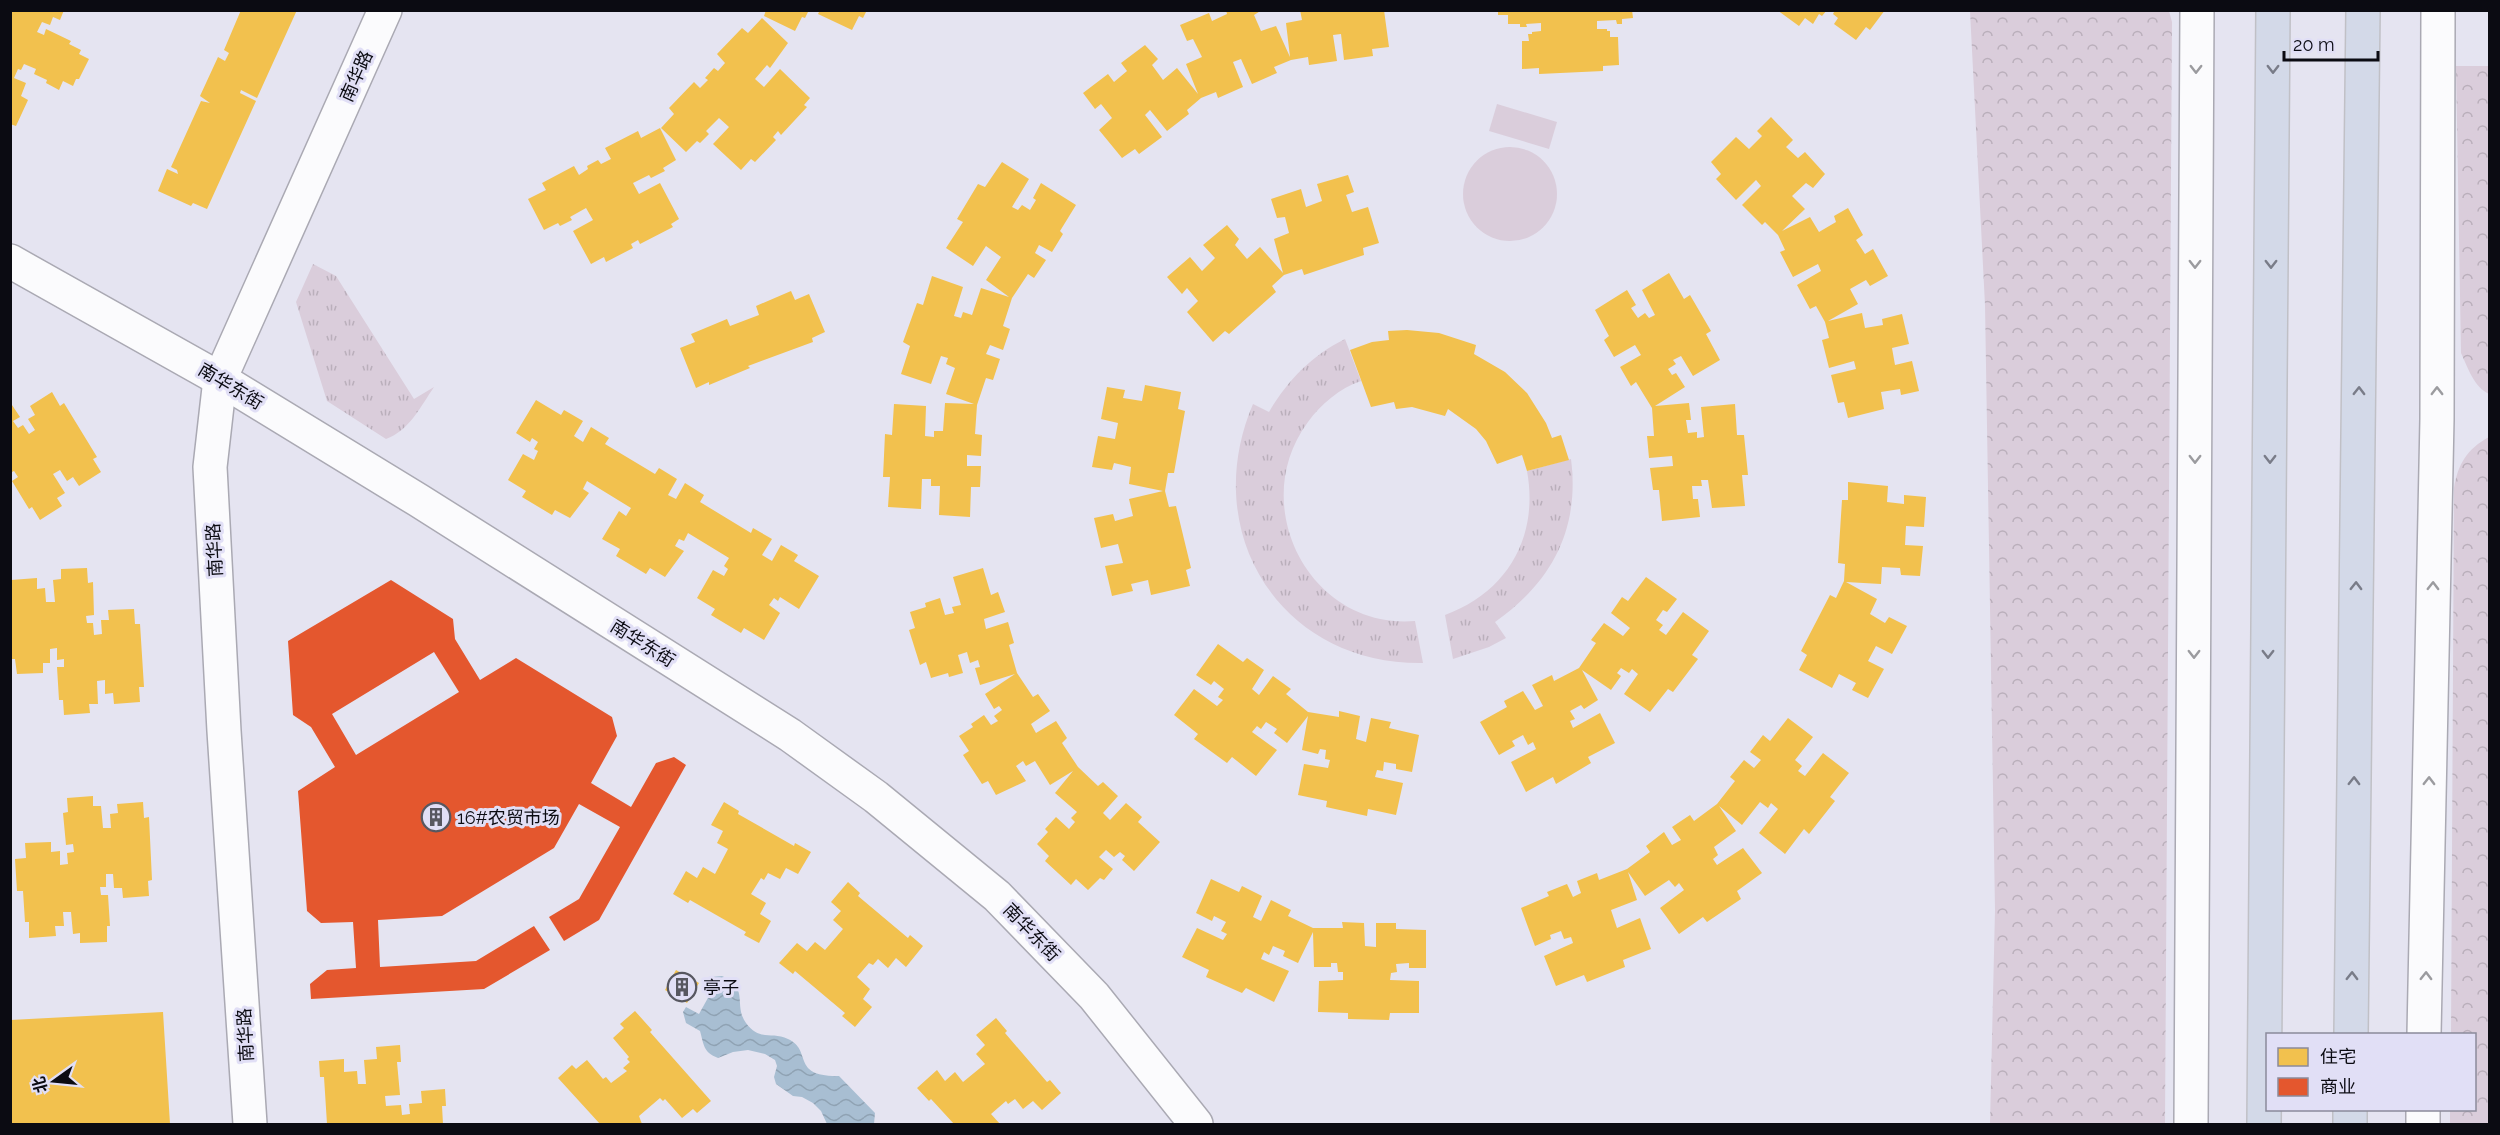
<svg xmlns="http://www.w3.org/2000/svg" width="2500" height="1135" font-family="Raleway,'Noto Sans SC',sans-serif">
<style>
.grass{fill:url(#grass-tufts)}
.forest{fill:url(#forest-crowns)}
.pitch{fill:#dacddb}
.water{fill:url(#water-waves)}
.homes{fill:#f2c14e}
.shops{fill:#e4572e;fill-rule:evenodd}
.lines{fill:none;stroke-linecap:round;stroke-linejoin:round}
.street-casing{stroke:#aaa9b3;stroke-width:36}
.secondary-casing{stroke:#aaa9b3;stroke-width:36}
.highway-casing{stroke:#c0c0c6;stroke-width:36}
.street{stroke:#fbfbfd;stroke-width:33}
.secondary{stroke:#fbfbfd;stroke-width:33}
.highway{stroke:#d3d9e8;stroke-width:33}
.oneway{stroke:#9b9b9f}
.oneway2{stroke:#797c88}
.labels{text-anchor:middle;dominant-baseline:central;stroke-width:6;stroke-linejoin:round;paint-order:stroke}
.street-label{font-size:18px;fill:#0b0b12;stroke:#e1dff6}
.poi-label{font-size:18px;fill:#0b0b12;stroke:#e1dff6;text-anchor:start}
</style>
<defs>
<pattern id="grass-tufts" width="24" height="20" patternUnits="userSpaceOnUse" patternTransform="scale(1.5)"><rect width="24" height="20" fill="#dacddb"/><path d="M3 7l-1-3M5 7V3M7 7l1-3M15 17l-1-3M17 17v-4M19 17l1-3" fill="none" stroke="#baafbb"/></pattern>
<pattern id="forest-crowns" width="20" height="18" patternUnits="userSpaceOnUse" patternTransform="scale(1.5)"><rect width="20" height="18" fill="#dacddb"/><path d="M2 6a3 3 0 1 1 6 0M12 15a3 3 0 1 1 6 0" fill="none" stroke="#baafbb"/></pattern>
<pattern id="water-waves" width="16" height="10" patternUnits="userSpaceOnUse" patternTransform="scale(1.5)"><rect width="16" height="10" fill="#a8bed2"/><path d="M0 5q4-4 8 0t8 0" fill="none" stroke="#8fa2b3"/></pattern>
</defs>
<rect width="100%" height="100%" fill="#e5e4f1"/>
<g class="grass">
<path d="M313 264 336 276 414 399 434 387C421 406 409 431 386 439L327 401 296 302Z"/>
<path d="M1345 339 1361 381C1340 388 1321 404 1308 422 1246 505 1310 630 1415 621L1423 663C1281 665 1198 533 1253 404L1269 412C1288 380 1311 356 1345 339Z"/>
<path d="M1571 459C1580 529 1552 582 1495 622L1506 638 1489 647 1453 659 1445 615C1508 592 1539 536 1527 471Z"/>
</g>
<g class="forest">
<polygon points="1970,11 2169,11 2172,22 2165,1124 1990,1124 1995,910 1985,305"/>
<path d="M2456 66H2489V394C2474 387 2468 368 2461 353Z"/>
<path d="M2489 437V1124H2450V1110H2474V1034H2451L2454 488C2458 464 2467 449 2489 437Z"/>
</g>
<g class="pitch">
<polygon points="1497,104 1557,122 1549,149 1489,131"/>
<circle cx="1510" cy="194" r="47"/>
</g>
<path class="water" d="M722 976C750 988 733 1005 746 1023 760 1042 772 1031 788 1039 813 1050 790 1077 839 1076L875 1113 874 1124H827L821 1111 813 1103 802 1097 793 1096 776 1084 774 1077 777 1066 775 1060 765 1054 748 1050 733 1052 718 1058C703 1052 704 1045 700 1031L686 1023 683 1012 686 1007 699 1014 714 987 705 982 711 977Z"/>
<g class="homes">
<polygon points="10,10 64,10 60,20 53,17 50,25 42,22 37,32 44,35 46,29 71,41 69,44 81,50 79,54 89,59 79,79 76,79 73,86 63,81 59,90 46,83 47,80 34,74 36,69 24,64 21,70 18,69 14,78 26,83 21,96 28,100 16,126 10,124"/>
<polygon points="241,10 297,10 257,98 241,90 240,93 256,101 207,209 193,203 191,206 158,191 167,169 178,174 177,170 171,167 201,101 210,103 200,96 218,57 225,61 229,53 224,50"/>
<polygon points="766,10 809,10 805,18 802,17 795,31 764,16"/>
<polygon points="820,10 867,10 863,18 859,16 852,30 818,14"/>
<polygon points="1226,10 1262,10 1254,15 1261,31 1276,26 1290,57 1286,23 1302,20 1300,10 1384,10 1389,47 1372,49 1373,56 1344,60 1341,34 1333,35 1337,61 1309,65 1308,57 1291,60 1274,67 1277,73 1252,84 1241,59 1233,62 1243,87 1218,98 1216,92 1201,98 1187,110 1189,114 1167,131 1150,110 1145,115 1162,137 1139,154 1135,149 1122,158 1099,130 1112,118 1101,104 1095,109 1083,93 1108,74 1114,82 1127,71 1121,63 1145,45 1158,59 1152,65 1163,80 1177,68 1198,94 1186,64 1202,57 1193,39 1187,41 1180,25 1209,13 1212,21 1227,14"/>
<polygon points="1498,10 1632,10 1633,18 1622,19 1622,24 1617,24 1616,20 1597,21 1597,29 1607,29 1607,31 1610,31 1610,37 1618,37 1619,65 1603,66 1603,71 1539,74 1539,68 1522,69 1522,41 1529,41 1528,34 1532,34 1532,32 1541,31 1541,23 1526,24 1527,27 1520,27 1520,24 1508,24 1508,15 1498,15"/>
<polygon points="1777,10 1827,10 1822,16 1819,14 1813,24 1805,18 1799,26"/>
<polygon points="1835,10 1885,10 1870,30 1866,27 1856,40 1834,24 1838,18 1833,14"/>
<polygon points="762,18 788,43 770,68 767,65 755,79 764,87 780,69 810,98 804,105 807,107 781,135 778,131 773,137 776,140 755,162 751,159 741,170 713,144 729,127 719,118 706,131 709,134 700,143 697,141 686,152 661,128 674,114 669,108 694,82 700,88 708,80 705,78 714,68 718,71 725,63 717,54 742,28 748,33"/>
<polygon points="1771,117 1793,140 1786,147 1798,158 1805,152 1825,174 1813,188 1806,183 1792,196 1805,209 1782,231 1810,217 1819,232 1836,222 1834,216 1848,208 1863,235 1856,240 1865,254 1873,249 1888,276 1870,286 1866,280 1850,289 1858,304 1828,321 1862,313 1865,328 1883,325 1882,319 1902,314 1909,344 1892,348 1895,365 1912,361 1919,391 1901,395 1900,389 1881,392 1884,409 1848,418 1844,402 1838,403 1831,375 1856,369 1854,361 1829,368 1822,340 1829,338 1825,322 1816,306 1810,309 1797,285 1821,271 1818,264 1793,277 1780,252 1785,250 1778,235 1765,222 1762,225 1742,205 1761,186 1756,180 1736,200 1716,179 1721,174 1711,162 1736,137 1749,149 1762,136 1757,131"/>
<polygon points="660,128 676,160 663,168 665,171 651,178 649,175 633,183 639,194 660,183 679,219 671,224 673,227 640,244 638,240 631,244 633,248 606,262 604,257 591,264 573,231 593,220 586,208 570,217 572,220 560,226 558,223 544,230 528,199 546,190 542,183 574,166 579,175 588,169 587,166 598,160 601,164 611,159 605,148 638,131 641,138"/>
<polygon points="1002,162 1029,179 1012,207 1018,210 1022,205 1030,210 1036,200 1033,198 1041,183 1076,205 1060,231 1063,234 1052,252 1039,245 1035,253 1046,260 1034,278 1028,274 1012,298 1003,326 1010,329 1003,350 990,345 986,354 1000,359 993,380 986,378 977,405 975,434 982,435 981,456 967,455 967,466 981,466 980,487 971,487 970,517 939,515 940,486 931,486 931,479 922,479 921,509 888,507 890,477 883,477 885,434 892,435 894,404 926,406 925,436 934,437 934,431 943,431 945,403 974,404 946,394 955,368 946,364 948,358 941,356 931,384 901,374 910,346 903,342 917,303 923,305 932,276 963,287 954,316 961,318 963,312 972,315 981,288 1009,297 986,280 1001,257 986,246 973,266 946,248 963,222 957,219 978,184 985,187"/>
<polygon points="1348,175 1354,192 1346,195 1352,212 1368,207 1379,243 1363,248 1364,255 1304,275 1302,269 1284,275 1272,286 1276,292 1229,334 1225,331 1213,342 1187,312 1198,301 1187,288 1182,294 1167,277 1190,257 1202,271 1215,258 1203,245 1227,225 1239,239 1235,245 1247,259 1260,247 1283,273 1274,239 1289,233 1285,217 1277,218 1271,199 1301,189 1306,207 1322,201 1317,184"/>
<polygon points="1669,273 1684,299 1690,295 1711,331 1706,334 1720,360 1693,376 1681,356 1673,360 1676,364 1668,369 1672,375 1676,373 1685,387 1655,406 1689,403 1691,420 1686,420 1688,433 1697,432 1697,438 1704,437 1701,407 1735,404 1737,435 1744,435 1748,475 1742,475 1745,506 1712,508 1708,480 1701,480 1702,486 1692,486 1693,499 1698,499 1700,517 1662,521 1659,490 1653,490 1650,468 1673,466 1672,456 1649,458 1647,436 1654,436 1652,408 1636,382 1631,386 1620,367 1641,355 1635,345 1614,357 1604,340 1609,336 1595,310 1627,290 1636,305 1631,308 1638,318 1645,313 1649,318 1655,315 1642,290"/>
<polygon points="791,291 795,300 809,294 825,332 812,338 813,342 748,366 750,368 709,385 709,382 696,388 680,348 695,342 691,334 727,319 730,326 759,315 756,306"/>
<polygon points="1407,330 1439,333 1476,345 1474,354 1505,372 1527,393 1546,423 1552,438 1561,435 1569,460 1527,471 1522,455 1497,464 1486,441 1476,429 1448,409 1445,416 1412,407 1396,409 1394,402 1371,407 1350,350 1372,342 1389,340 1388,331"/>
<polygon points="1145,385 1181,392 1178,409 1185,411 1174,473 1168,473 1165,491 1169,507 1176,506 1191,568 1186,570 1190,586 1151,595 1148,580 1131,584 1133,591 1112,596 1105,566 1123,563 1118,544 1101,548 1094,518 1113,514 1115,521 1133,516 1129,499 1163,491 1129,484 1131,467 1114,463 1112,470 1092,467 1098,436 1115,439 1118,423 1101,419 1107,387 1125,390 1123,398 1142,401"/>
<polygon points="52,392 60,406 64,403 97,457 93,459 101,472 79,486 73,477 67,481 60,470 53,474 65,493 57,498 62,506 40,520 32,507 29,509 12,481 18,477 14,471 10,473 10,402 20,417 13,421 18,428 23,425 29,434 35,430 28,419 35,415 30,406"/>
<polygon points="536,400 561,415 564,410 583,421 574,436 583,442 591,427 609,438 605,444 655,474 659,468 677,479 668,495 676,499 685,483 704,495 700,502 751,533 753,528 772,539 762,555 772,561 781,545 798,555 794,561 819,576 799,609 780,597 778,601 774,598 769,605 780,613 764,640 744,628 741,633 711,615 715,609 697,598 713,570 724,576 728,569 724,566 729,558 688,533 684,541 679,539 675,546 684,551 665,577 650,568 646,574 616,556 620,549 602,539 619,511 626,516 631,508 587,481 583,489 589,493 570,518 555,510 552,515 522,497 526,491 508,480 523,454 534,460 538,451 534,449 538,442 532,438 530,442 516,433"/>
<polygon points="1848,482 1888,486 1887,502 1904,504 1904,495 1926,497 1924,527 1906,526 1905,545 1923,546 1920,576 1901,575 1900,568 1882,567 1881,584 1846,582 1877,599 1870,614 1885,623 1889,617 1907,626 1892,654 1876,646 1868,661 1884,669 1868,698 1852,690 1856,683 1839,674 1832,688 1799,670 1807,655 1801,651 1830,595 1836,598 1844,581 1845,564 1838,563 1842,500 1848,500"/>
<polygon points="87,568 88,583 93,582 94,615 86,616 87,623 93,623 94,635 102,634 101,620 109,620 108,610 134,609 135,624 140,624 144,687 139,687 140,702 114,704 113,693 105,694 105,680 97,681 98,704 89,704 90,713 64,715 63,700 59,700 57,667 64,667 64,659 57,660 57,648 50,649 50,663 43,663 43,673 17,674 15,659 10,659 11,580 37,578 37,589 45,588 46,602 55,602 53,580 61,579 61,569"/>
<polygon points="983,568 991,595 998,592 1005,612 984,619 986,629 1008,622 1014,643 1009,645 1017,673 1033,697 1038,694 1050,711 1031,724 1036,733 1056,721 1067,738 1062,743 1078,767 1098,786 1103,782 1118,796 1103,813 1110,820 1126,803 1142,817 1138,822 1160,842 1134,871 1122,860 1125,856 1120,852 1114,857 1106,850 1099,857 1113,869 1104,880 1100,878 1088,890 1076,879 1071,885 1045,861 1049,856 1037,844 1048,832 1045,829 1056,817 1069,829 1075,822 1071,818 1077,812 1055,793 1073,771 1050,785 1035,761 1026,766 1023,761 1016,766 1026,781 996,795 988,781 982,784 963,755 969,751 959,736 973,727 971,724 984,715 991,725 998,721 994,716 1002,710 999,706 994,709 985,694 1015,674 980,685 975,668 980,667 978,660 970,663 967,652 958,655 963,673 949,677 948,673 931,678 926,662 920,665 909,630 915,628 910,612 926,607 925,603 940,598 945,615 954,613 952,607 961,605 953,577"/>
<polygon points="1646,577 1677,599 1667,612 1663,610 1656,620 1663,625 1659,630 1666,635 1683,612 1709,631 1692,655 1698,659 1673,692 1668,689 1650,712 1624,694 1638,674 1632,669 1629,673 1621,668 1617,673 1621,676 1611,690 1582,670 1598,700 1584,709 1581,705 1570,711 1575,719 1570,721 1573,728 1600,713 1615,743 1588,757 1591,763 1556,784 1553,777 1526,792 1511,762 1536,749 1533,742 1528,745 1523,735 1512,741 1515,746 1499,755 1480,722 1507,707 1504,701 1523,691 1535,710 1543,706 1532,685 1552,675 1554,681 1579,668 1596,643 1591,640 1604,623 1623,636 1630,628 1611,613 1622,597 1628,601"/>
<polygon points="1218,644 1243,662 1247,658 1264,670 1252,689 1259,695 1273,676 1291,689 1286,694 1308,712 1339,717 1339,711 1360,716 1356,739 1366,742 1371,718 1391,722 1389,728 1419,735 1412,772 1396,769 1396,764 1384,762 1383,771 1377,770 1375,777 1403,783 1396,815 1368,809 1367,816 1326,807 1327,801 1298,795 1304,764 1328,768 1330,760 1325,759 1326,750 1320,749 1318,754 1302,750 1308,716 1287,743 1274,733 1277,729 1266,722 1261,729 1257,726 1252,732 1277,750 1256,776 1232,757 1227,763 1194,739 1198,734 1174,715 1194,689 1217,706 1223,700 1218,697 1224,689 1214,681 1211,685 1196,675"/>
<polygon points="1788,718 1813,737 1795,760 1802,766 1798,771 1805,776 1823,753 1849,773 1830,797 1835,801 1809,834 1804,829 1785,854 1759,833 1778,809 1771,803 1768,808 1760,802 1742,825 1719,806 1736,831 1714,847 1718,855 1713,859 1717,865 1743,848 1762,873 1737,891 1741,899 1707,922 1703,917 1679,934 1660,908 1684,890 1679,883 1675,887 1669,880 1645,896 1628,872 1637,900 1611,910 1617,928 1640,918 1651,949 1623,960 1625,967 1587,982 1584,975 1556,986 1544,956 1573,943 1571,937 1564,939 1561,931 1550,935 1551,939 1535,946 1521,908 1549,896 1547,892 1567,884 1573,897 1581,893 1577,881 1597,873 1599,880 1627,869 1650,852 1646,846 1664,832 1672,845 1681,840 1672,827 1690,815 1694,821 1717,804 1735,781 1730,777 1744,760 1754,768 1761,760 1750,752 1763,735 1770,741"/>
<polygon points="93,796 93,806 101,806 103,828 111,828 110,814 118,813 117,804 143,802 144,818 149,817 152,880 148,881 149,896 123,898 122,888 114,888 113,874 106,874 106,887 100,887 101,895 108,895 110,926 107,926 107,942 80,943 80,933 73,934 71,912 63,912 64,926 55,926 56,936 29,938 29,922 25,922 23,891 17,891 15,859 26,858 25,843 51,842 51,852 60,851 60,865 68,864 67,853 74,852 73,844 66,845 63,813 68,812 67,798"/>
<polygon points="724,802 739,811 738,814 794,846 795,843 811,852 798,874 786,868 780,879 768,873 764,880 761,878 751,894 766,903 760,914 771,921 759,943 744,935 746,932 690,900 688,903 673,894 686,871 697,878 703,867 715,874 728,849 717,843 723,831 711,825"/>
<polygon points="1211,879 1239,892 1242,886 1262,896 1253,917 1261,921 1271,900 1291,910 1288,916 1313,928 1343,928 1342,922 1364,923 1365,946 1376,947 1376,923 1396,923 1396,929 1426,930 1426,968 1409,968 1409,963 1396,964 1397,972 1391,973 1390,980 1419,981 1419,1013 1390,1013 1389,1020 1348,1019 1348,1013 1318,1012 1319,981 1343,980 1343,972 1338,972 1337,963 1331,963 1331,967 1314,967 1313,932 1298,963 1283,956 1285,951 1273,946 1269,955 1264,952 1261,959 1289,971 1274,1002 1246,988 1242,993 1206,977 1209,970 1182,957 1197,928 1223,940 1227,934 1221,931 1226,922 1214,916 1212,921 1196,913"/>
<polygon points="848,882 860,893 858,896 908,938 910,935 923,946 906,967 896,958 888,968 878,959 873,965 869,963 857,977 870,989 863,999 872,1007 855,1027 842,1016 845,1013 795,971 793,974 779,963 797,943 807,951 815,942 825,950 843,929 833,920 841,911 831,902"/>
<polygon points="676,970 699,983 687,1003 665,990"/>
<polygon points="635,1011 652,1030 650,1032 711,1101 697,1113 693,1109 682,1118 665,1099 663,1101 660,1098 639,1116 642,1124 600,1124 558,1078 572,1065 576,1069 587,1060 603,1079 606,1077 611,1083 627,1071 623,1068 630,1062 627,1059 629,1057 613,1038 624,1028 620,1024"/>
<polygon points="163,1012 170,1124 10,1124 10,1020"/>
<polygon points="996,1018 1007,1031 1005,1033 1047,1082 1050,1080 1061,1093 1042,1110 1033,1101 1023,1109 1015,1099 1008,1104 1006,1101 991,1114 1000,1124 954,1124 931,1099 929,1101 917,1088 937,1070 945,1081 955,1072 963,1082 985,1064 976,1054 985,1045 976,1035"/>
<polygon points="400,1045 401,1062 397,1062 400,1095 385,1096 386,1106 401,1105 402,1115 410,1114 409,1104 422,1103 421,1091 445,1089 446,1106 442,1106 443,1124 327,1124 324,1077 320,1077 319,1061 344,1059 344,1072 357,1071 358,1084 366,1084 364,1060 377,1059 376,1047"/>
</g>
<path class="shops" d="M391 580 453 619 455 639 480 680 516 658 612 717 617 736 591 783 631 807 656 763 674 757 686 765 599 920 564 941 549 917 579 899 620 827 579 804 554 848 442 916 378 920 380 967 476 961 534 926 550 950 484 989 311 999 310 984 327 970 356 968 353 922 321 923 307 911 298 791 335 767 311 727 293 715 288 641ZM434 652 459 692 356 755 332 714Z"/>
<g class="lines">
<g class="street-casing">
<g id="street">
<polyline points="10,261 220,379 418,500 790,735 876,797 997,896 1094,996 1196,1124"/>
<polyline points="250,1124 224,731 210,467 220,379 385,10"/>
</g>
</g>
<g class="secondary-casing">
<g id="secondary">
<polyline points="2424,1034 2437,419 2438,10"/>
<polyline points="2191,1124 2197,10"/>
<polyline points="2423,1124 2423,1110"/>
</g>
</g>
<g class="highway-casing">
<g id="highway">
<polyline points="2351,1034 2363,10"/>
<polyline points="2264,1124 2273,10"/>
<polyline points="2350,1124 2350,1110"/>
</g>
</g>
<use href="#street" class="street"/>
<use href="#secondary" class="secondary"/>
<use href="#highway" class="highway"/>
</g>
<defs><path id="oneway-chevron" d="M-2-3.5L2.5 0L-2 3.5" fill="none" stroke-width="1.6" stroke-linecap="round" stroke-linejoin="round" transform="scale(1.5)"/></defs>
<g class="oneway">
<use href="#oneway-chevron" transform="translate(2196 69) rotate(90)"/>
<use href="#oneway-chevron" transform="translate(2195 264) rotate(90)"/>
<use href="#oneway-chevron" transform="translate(2437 391) rotate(-90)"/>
<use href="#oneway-chevron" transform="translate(2195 459) rotate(90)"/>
<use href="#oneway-chevron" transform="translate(2433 586) rotate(-89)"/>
<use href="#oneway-chevron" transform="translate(2194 654) rotate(90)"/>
<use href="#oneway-chevron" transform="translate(2429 781) rotate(-89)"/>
<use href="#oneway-chevron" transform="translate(2426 976) rotate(-89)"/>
</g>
<g class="oneway2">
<use href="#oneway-chevron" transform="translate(2273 69) rotate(90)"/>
<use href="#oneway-chevron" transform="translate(2271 264) rotate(90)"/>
<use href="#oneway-chevron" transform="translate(2359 391) rotate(-89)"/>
<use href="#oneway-chevron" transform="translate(2270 459) rotate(90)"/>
<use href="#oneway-chevron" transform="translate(2356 586) rotate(-89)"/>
<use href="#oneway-chevron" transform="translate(2268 654) rotate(90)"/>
<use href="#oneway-chevron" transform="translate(2354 781) rotate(-89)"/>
<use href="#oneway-chevron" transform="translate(2352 976) rotate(-89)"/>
</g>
<defs>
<g id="building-ring" transform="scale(1.5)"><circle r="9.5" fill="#e1dff6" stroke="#575760" stroke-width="1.5"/><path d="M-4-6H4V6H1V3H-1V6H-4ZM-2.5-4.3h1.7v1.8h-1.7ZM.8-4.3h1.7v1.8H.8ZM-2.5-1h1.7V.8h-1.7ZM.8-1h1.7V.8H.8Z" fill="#575760"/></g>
</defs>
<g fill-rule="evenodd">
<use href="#building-ring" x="436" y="817"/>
<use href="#building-ring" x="682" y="987"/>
</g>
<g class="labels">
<g class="street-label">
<text transform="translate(356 76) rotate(-66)">南华路</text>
<text transform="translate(231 386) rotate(31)">南华东街</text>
<text transform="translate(214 550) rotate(-93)">南华路</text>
<text transform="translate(643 643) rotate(32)">南华东街</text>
<text transform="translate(1032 932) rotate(46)">南华东街</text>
<text transform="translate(245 1035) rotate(-93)">南华路</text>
</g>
<g class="poi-label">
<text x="457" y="817">16#农贸市场</text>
<text x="703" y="987">亭子</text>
</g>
</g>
<rect width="2500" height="1135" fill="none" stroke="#0b0b12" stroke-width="24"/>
<rect x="2266" y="1033" width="210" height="78" fill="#e1dff6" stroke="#8b8a9b" stroke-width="1.5"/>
<rect x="2278" y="1048" width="30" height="18" fill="#f2c14e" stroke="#8b8a9b" stroke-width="1.5"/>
<text x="2320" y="1063" font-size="18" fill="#0b0b12">住宅</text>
<rect x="2278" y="1078" width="30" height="18" fill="#e4572e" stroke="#8b8a9b" stroke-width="1.5"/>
<text x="2320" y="1093" font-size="18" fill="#0b0b12">商业</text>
<g transform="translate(54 1081) rotate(255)" stroke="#e1dff6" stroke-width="4.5" paint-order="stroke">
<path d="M0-4.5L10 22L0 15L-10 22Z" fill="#0b0b12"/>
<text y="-9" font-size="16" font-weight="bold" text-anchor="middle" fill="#0b0b12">北</text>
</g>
<path d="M2284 51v9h94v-9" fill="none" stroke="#0b0b12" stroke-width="3"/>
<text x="2293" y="51" font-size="18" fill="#0b0b12" stroke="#e1dff6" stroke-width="4.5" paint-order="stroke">20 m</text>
</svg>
